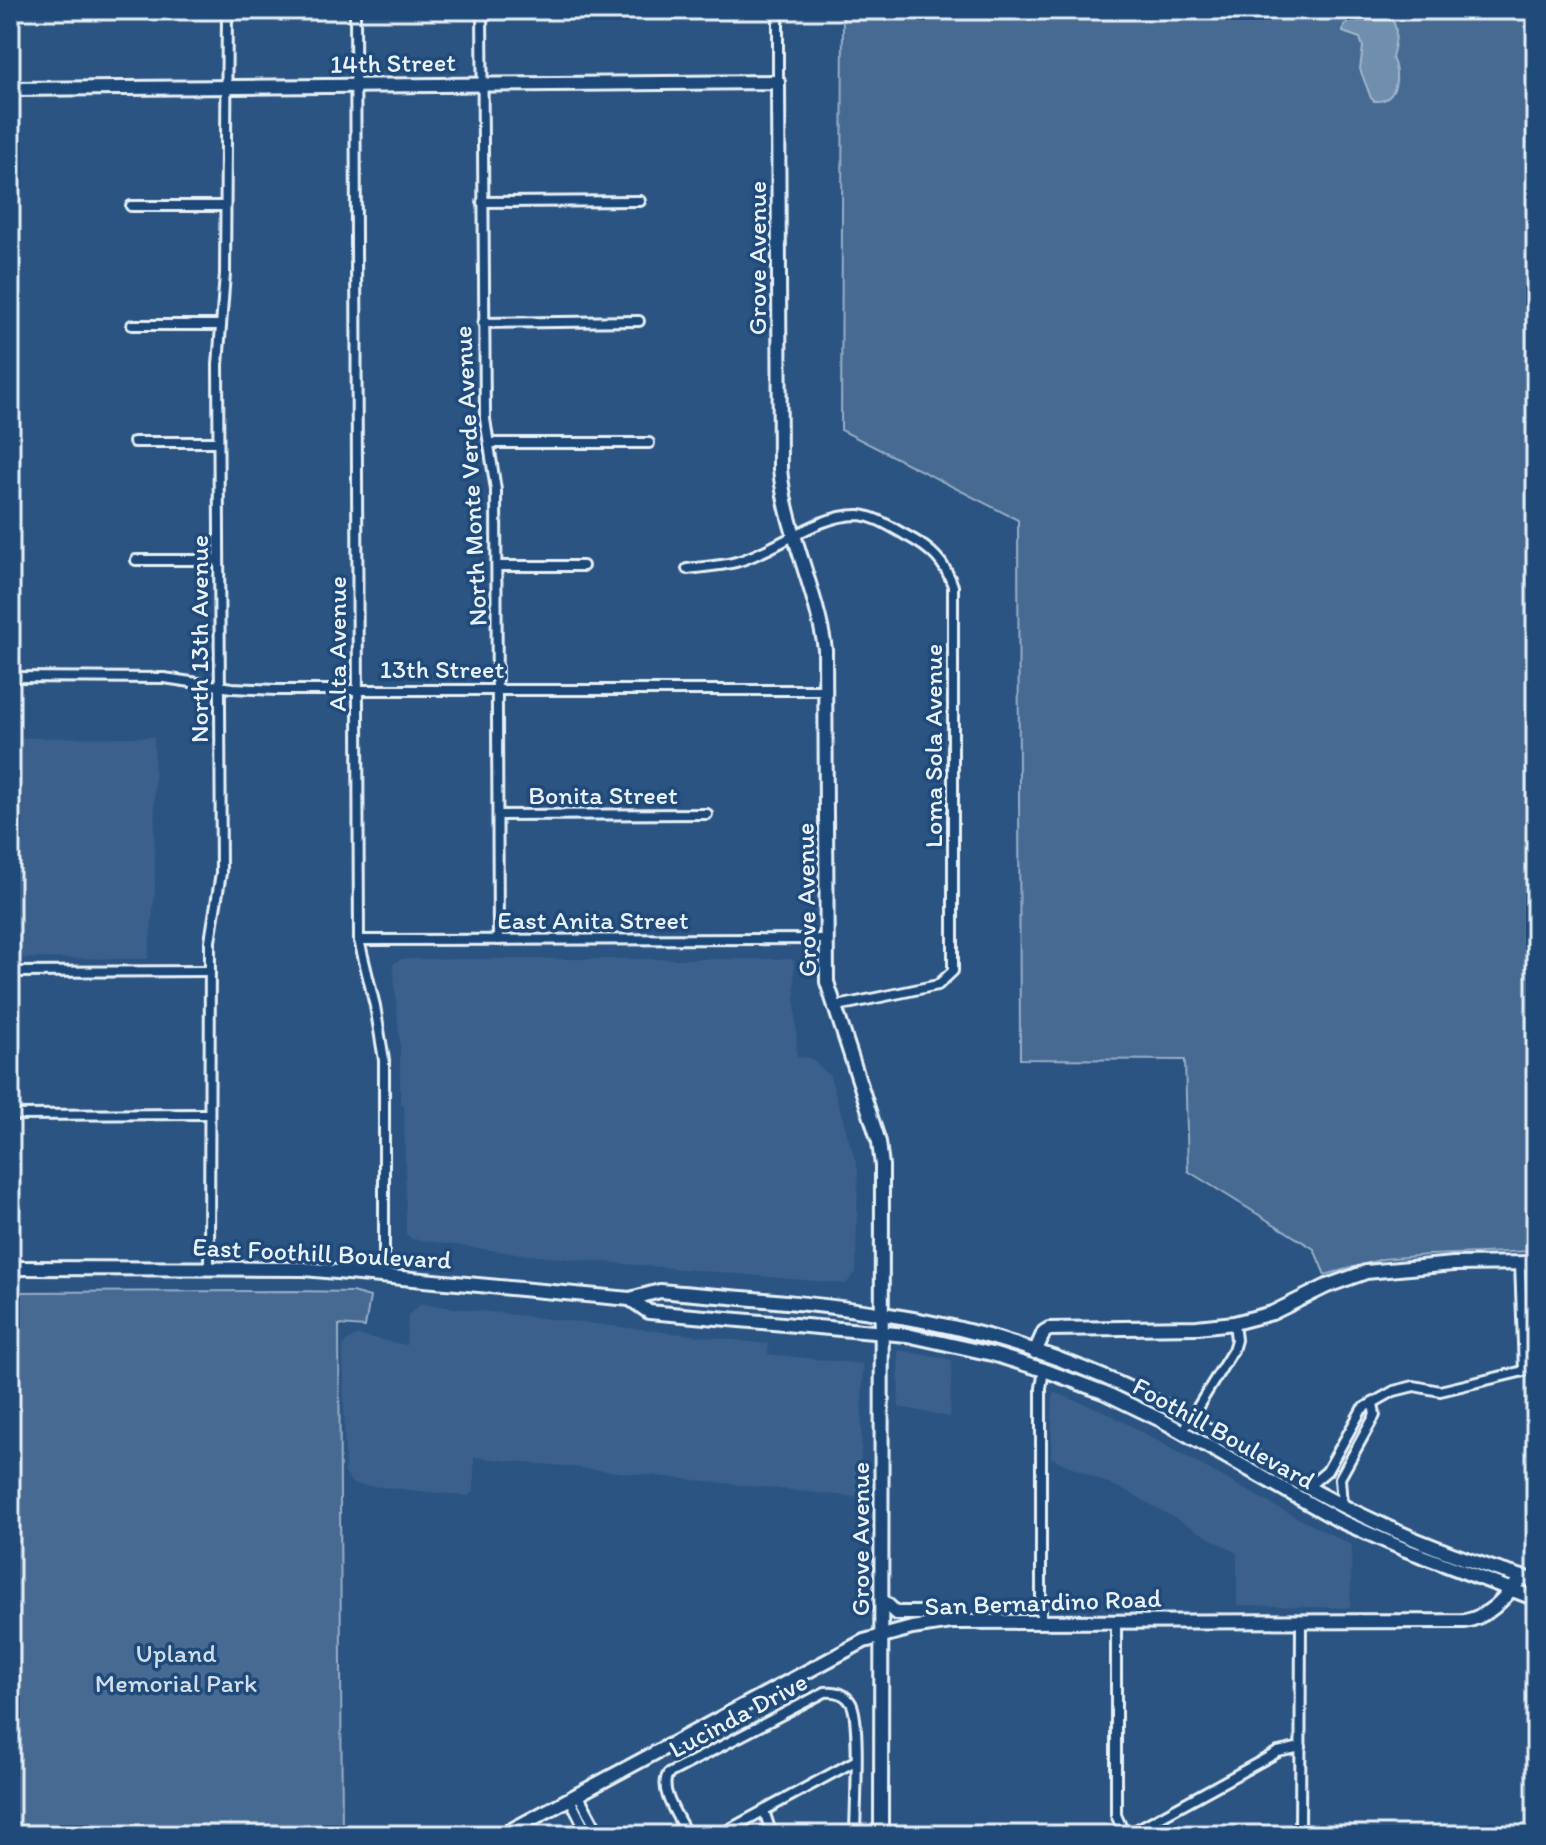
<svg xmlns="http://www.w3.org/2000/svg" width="1546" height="1845" font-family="Itim,sans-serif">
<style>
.built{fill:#3a608b}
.green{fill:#476b93;stroke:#98aec6;stroke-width:2}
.water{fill:#708ead;stroke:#a0b6cb;stroke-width:2}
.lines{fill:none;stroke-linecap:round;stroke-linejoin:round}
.street-casing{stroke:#e8f1f8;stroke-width:14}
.secondary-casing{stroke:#e8f1f8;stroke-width:18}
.primary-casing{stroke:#e8f1f8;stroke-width:18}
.street{stroke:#1f4a7a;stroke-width:8}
.secondary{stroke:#1f4a7a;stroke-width:12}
.primary{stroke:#1f4a7a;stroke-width:12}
.labels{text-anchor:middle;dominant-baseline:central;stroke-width:7;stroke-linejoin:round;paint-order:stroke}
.street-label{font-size:26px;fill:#e8f1f8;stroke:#1f4a7a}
.park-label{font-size:26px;fill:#d0dde9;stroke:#1f4a7a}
</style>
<rect width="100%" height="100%" fill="#2b5482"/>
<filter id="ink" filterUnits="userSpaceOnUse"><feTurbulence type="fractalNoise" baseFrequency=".0125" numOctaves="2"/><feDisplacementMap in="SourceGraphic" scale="16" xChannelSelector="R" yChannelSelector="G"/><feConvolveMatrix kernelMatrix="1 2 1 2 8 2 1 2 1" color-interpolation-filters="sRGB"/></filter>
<g filter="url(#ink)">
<g class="built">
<polygon points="154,737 155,890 148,959 10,958 10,738"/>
<polygon points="401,959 791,959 794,961 797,1057 810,1058 830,1076 858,1170 856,1272 846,1284 527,1255 412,1239 406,1234 404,1105 400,1104 400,1045 393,964"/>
<polygon points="421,1304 769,1344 768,1354 863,1364 860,1494 857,1497 474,1457 474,1491 468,1496 352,1484 345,1473 343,1344 357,1335 406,1345 408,1315"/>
<polygon points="898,1350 952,1360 950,1417 899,1407"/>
<polygon points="1053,1392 1104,1411 1280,1509 1352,1545 1350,1608 1237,1605 1237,1553 1130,1493 1051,1458"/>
</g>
<g class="green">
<polygon points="843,10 1536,10 1536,342 1527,399 1528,420 1536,458 1536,1251 1428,1255 1383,1259 1325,1275 1314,1249 1188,1171 1185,1060 1020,1059 1018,520 841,430"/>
<polygon points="293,1291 352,1292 370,1297 365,1327 339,1325 342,1835 10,1835 10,1292"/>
</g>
<path class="water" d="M1364 11 1390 16C1400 29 1395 43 1392 58 1400 74 1398 103 1374 101L1371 98 1360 69 1363 47 1360 38 1343 32 1344 25Z"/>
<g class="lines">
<g class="street-casing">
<g id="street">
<polyline points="355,10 359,940 375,1006 384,1060 384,1276"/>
<polyline points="482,10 485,419 496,490 498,940"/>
<polyline points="778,10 778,82"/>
<polyline points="482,202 640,201"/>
<polyline points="131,206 225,206"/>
<polyline points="483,323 639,321"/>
<polyline points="132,325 221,325"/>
<polyline points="134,442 218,442"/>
<polyline points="489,443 649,443"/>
<polyline points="136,560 219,560"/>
<polyline points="497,566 583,566"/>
<path d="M687 569C703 567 721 566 736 562 777 551 815 515 858 515 876 516 894 529 909 537 931 549 945 562 953 586V971L938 985 833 1007"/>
<polyline points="10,677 164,678 232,688 276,690 827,690"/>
<polyline points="499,815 707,814"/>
<polyline points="359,940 828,939"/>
<polyline points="10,972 210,971"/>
<polyline points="10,1115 208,1114"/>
<polyline points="1520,1263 1524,1370"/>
<polyline points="209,1267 210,941 221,873 218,365 225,274 227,10"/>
<polyline points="1183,1431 1233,1350 1236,1340 1234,1323"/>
<polyline points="1308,1487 1327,1471 1362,1409 1394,1391 1414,1386 1440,1391 1536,1368"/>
<polyline points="1342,1505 1340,1478 1375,1415 1373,1403"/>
<polyline points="1116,1621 1116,1815 1125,1835"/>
<polyline points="1041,1622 1041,1388 1044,1370"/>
<polyline points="578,1794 600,1835"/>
<polyline points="570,1799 588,1835"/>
<polyline points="764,1811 772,1835"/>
<path d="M687 1835C680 1819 658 1791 668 1774L825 1692C836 1691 845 1693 851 1703 861 1719 855 1811 855 1835"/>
<polyline points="719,1835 855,1761"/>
<polyline points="1127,1835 1278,1752 1301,1747"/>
<polyline points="1300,1835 1301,1620"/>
</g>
</g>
<g class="secondary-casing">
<g id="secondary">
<path d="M10 89 778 82 780 469C786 531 816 587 825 649L827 982 879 1142 882 1166 881 1835"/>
<polyline points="1035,1352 1044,1332 1049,1329 1197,1327 1234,1323 1272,1313 1327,1286 1366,1272 1453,1264 1536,1263"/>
<polyline points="882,1600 896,1613 933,1613 951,1622"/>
<path d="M502 1835 864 1641 912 1628 951 1622 1465 1621C1491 1616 1505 1597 1522 1577"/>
</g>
</g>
<g class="primary-casing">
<g id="primary">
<path d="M10 1268 304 1269 630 1299 660 1291C734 1298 809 1302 883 1314 958 1325 1034 1347 1104 1377 1192 1414 1269 1471 1355 1512 1412 1540 1474 1564 1536 1581"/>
<polyline points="630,1299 649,1312 907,1335 992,1354 1044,1370 1103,1392 1163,1421 1340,1521 1406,1550 1536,1599"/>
</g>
</g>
<use href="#street" class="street"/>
<use href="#secondary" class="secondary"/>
<use href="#primary" class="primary"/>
</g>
</g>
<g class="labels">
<g class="street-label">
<text transform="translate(393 63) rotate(-1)">14th Street</text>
<text transform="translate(757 258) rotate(-90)">Grove Avenue</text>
<text transform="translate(470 476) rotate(-93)">North Monte Verde Avenue</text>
<text transform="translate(199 639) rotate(-90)">North 13th Avenue</text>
<text transform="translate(337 644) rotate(-90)">Alta Avenue</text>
<text x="442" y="669">13th Street</text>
<text transform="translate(933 746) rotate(-90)">Loma Sola Avenue</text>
<text x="603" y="795">Bonita Street</text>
<text transform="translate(806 900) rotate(-91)">Grove Avenue</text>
<text x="593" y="920">East Anita Street</text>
<text transform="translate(322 1253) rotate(3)">East Foothill Boulevard</text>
<text transform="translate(1224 1433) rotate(29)">Foothill Boulevard</text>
<text transform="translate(860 1539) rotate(-90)">Grove Avenue</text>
<text transform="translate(1043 1602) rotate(-2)">San Bernardino Road</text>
<text transform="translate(738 1715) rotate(-28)">Lucinda Drive</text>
</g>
<g class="park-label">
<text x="176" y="1653">Upland<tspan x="176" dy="30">Memorial Park</tspan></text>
</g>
</g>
<rect width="1546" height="1845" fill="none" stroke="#1f4a7a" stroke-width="40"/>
<rect x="20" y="20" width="1506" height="1805" fill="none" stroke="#e8f1f8" stroke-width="3" filter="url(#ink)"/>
</svg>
